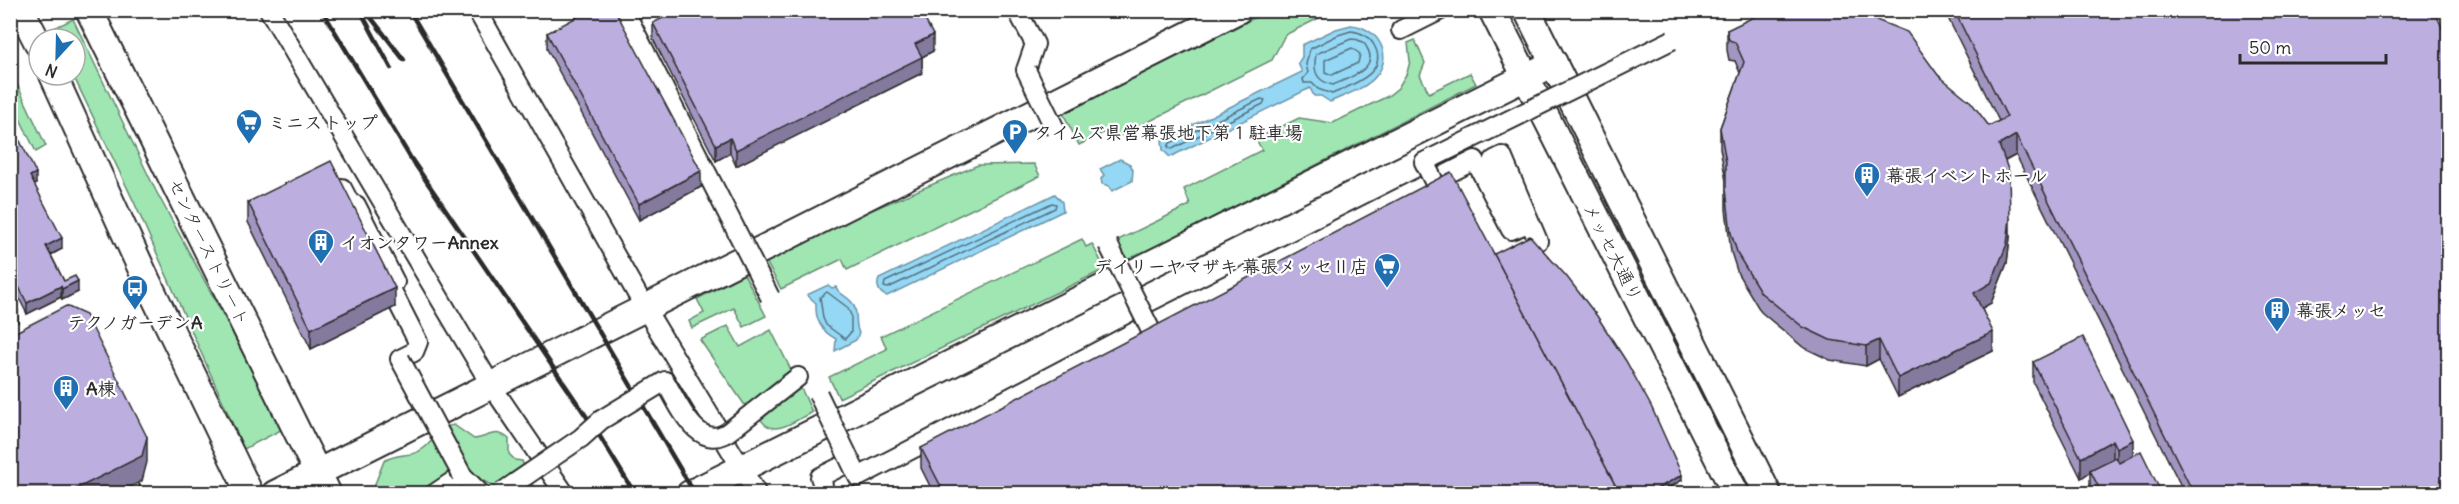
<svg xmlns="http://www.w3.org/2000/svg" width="2459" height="504" font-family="Delius,'Klee One',sans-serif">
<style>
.green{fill:#9fe6b3;stroke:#65886f;stroke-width:1.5}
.water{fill:#94d8f6;stroke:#6a93a5;stroke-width:1.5}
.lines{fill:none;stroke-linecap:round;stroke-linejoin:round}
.shore{stroke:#55707c;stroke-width:1.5}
.street-casing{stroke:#2b2b2b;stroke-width:22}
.secondary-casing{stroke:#2b2b2b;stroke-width:30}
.street{stroke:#fff;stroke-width:18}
.secondary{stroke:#fff;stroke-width:26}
.rail{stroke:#2b2b2b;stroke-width:4.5}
.street-bridge-casing{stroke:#2b2b2b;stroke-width:22;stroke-linecap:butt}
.street-bridge{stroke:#fff;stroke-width:18}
.wall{fill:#a296c1;stroke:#2b2b2b;stroke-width:1.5}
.shaded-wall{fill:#847a9d;stroke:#2b2b2b;stroke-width:1.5}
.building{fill:#bcafe0;stroke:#2b2b2b;stroke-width:1.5}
.labels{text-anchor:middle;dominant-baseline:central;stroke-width:4.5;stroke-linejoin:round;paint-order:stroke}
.poi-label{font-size:18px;font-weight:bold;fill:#2b2b2b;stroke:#fff;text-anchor:start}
.street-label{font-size:18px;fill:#2b2b2b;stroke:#fff}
</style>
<rect width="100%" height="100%" fill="#fff"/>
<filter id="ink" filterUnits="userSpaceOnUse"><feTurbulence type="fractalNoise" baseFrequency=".0167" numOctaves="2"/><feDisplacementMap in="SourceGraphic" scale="12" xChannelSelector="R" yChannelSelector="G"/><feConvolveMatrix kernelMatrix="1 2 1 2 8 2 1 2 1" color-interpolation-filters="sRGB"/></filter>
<g filter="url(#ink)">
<g class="green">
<polygon points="1270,10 1333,11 1285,35 1272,60 1116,138 1111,129 1079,145 1063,113"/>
<polygon points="73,19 156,191 229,326 281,430 244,449 134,202 73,75 75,39 56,39 52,29"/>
<polygon points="1415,40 1425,63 1420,75 1429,93 1470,73 1476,84 1127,261 1118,240 1190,205 1184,189 1262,150 1256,139 1299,118 1333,123 1388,96 1398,88 1407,73 1410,61 1408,43"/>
<polygon points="12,81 17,84 46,146 36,152 11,100"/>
<polygon points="1034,164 1040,176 847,270 842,259 781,289 763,256 978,165"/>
<polygon points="1082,239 1086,247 1092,244 1105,269 839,398 829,377 887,349 881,336"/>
<polygon points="744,274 766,316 744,327 734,308 692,328 689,321 704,313 697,299"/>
<polygon points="728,326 740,347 771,330 792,372 746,407 700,340"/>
<path d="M801 388 812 412C796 420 772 440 760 418L787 396Z"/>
<path d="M454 425 474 439C489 438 495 427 509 439V454L515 460 522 461 536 493H503L494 486 470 475 427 490 424 493 371 494 384 461C398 452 412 458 424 448 435 440 438 427 454 425Z"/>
</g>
<g class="water">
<path d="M1351 25C1376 27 1395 54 1376 76 1366 89 1344 95 1330 102L1321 96H1314L1310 88 1170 157 1163 150 1162 140 1302 72 1298 63 1302 57V45L1336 29Z"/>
<polygon points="1120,159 1130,164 1133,170 1132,181 1112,191 1109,186 1102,184 1101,179 1104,175 1100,169"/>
<path d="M1055 194 1062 202 1063 211 887 296C879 294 876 286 879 279Z"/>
<path d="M828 285 832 288 836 287C839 295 848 296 853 304 859 314 854 323 859 333L856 340 835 351 836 339C821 331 815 320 816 303L807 295Z"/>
</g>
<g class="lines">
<g class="shore">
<path d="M1351 31C1361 32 1369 36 1374 45 1390 73 1351 85 1332 94L1318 89 1312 83H1304L1303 79 1308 73 1306 64 1310 49 1338 35Z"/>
<path d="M1351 39C1358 39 1364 41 1367 48 1380 69 1346 79 1333 85 1315 81 1313 70 1316 54Z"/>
<polygon points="1352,48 1360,54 1358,63 1332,75 1325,72 1325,60"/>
<polygon points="1261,99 1265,100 1263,104 1172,149 1168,147 1170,143"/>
<polygon points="1052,203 1056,204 1055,208 888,288 884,287 885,282"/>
<polygon points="827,292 847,307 851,315 851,332 845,339 826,325 823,318 820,297"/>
</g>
<g class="street-casing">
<g id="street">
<polyline points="269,10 491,385 565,494"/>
<polyline points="477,10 645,308 757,494"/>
<polyline points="1017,10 1035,44 1026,70"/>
<polyline points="1401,30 1441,10"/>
<polyline points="342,188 352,207 356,205 395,282 389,285 418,342 414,352 400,359"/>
<polyline points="732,429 798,377"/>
<polyline points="920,445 1148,325 1475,160 1511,230 1521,226 1494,160 1502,156 1538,241"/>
<polyline points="823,485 820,477 850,462"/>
<polyline points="130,488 132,494"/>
<polyline points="434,494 462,475 481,494"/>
</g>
</g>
<g class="secondary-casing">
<g id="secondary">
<polyline points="21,10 39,45"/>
<polyline points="89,10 328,494"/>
<polyline points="1492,10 1736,494"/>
<polyline points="1527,10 1768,494"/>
<polyline points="53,75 147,281 250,494"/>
<polyline points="275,494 1238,10"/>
<polyline points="690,494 1554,63"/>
</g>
</g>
<use href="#street" class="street"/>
<use href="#secondary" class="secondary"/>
<g class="rail">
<polyline points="322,10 410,157 599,435 635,494"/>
<polyline points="360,10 391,68"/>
<polyline points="409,10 695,494"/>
<polyline points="369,15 404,60"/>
</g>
<g class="street-bridge-casing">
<g id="street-bridge">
<polyline points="624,10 770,297"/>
<polyline points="1026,70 1056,131"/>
<polyline points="1442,197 1424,162 1672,40"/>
<polyline points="1108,244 1158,345"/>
<polyline points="400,359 462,475"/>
<polyline points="818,394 858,477 920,445"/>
<path d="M502 492 581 438 601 420 665 381C678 403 699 457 732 429"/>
</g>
</g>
<use href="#street-bridge" class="street-bridge"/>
</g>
<g class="wall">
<polygon points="516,10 534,10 520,18"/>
<polygon points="1944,10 2434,10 2448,494 2185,494 2016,155 2005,161 2010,237 2007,263 1991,303 1982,308 1993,351 1898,397 1879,359 1866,366 1830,360 1803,347 1761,312 1738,274 1731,252 1726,209 1726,181 1720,148 1720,128 1740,73 1735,61 1729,60 1727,50 1727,30 1938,75 1989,126 1999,121"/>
<polygon points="653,23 933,51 922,57 922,73 736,166 730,153 716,161 653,39"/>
<polygon points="547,33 701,187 639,220 547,49"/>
<polygon points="10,145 36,184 34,185 62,249 51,255 64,281 78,292 62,300 61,297 27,314 18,296 12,300 18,322 10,326"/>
<polygon points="248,202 395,307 311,349 248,222"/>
<polygon points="1494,254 1682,480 1658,494 934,494 921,468 921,448"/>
<polygon points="2033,362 2133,456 2162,494 2092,494 2090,489 2090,472 2081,478 2033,382"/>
</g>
<g class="shaded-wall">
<polygon points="520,10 534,10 520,18"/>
<polygon points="933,35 933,51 922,57 922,73 736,166 736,150 915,44"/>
<polygon points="2016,135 2016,155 1999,164 1999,145"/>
<polygon points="730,138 730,153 716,161 716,145"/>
<polygon points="701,171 701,187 639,220 639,204"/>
<polygon points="36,173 36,184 30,187 30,176"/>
<polygon points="2010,218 2010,237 2007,263 1991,303 1974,313 1974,293"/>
<polygon points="62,238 62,249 46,257 46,246"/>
<polygon points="78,281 78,292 62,300 62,289"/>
<polygon points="18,285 18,296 10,300 10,289"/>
<polygon points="61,286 61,297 27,314 27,303"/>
<polygon points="395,288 395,307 311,349 311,329"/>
<polygon points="18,311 18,322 10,326 10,315"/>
<polygon points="1993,332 1993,351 1898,397 1898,378"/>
<polygon points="1879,340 1879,359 1866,366 1866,346"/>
<polygon points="147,437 147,462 142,481 117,494 66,494"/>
<polygon points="2113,440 2113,460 2090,470 2090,472 2081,478 2081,458"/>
<polygon points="2133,440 2133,460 2117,468 2117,448"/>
<polygon points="1682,475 1682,480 1658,494 1647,494"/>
</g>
<g class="building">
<polygon points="590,10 615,10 701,171 639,204 547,33"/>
<polygon points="678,10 920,10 933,35 915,44 922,57 736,150 730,138 716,145 653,23"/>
<polygon points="1768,10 1851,10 1907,32 1938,75 1971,102 1989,126 2007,117 1954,10 2434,10 2448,40 2448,494 2194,494 2016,135 1999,145 2009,172 2010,218 2007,244 1991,283 1974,293 1993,332 1898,378 1879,340 1866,346 1830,340 1803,327 1761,293 1738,255 1731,233 1726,189 1726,162 1720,128 1744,62 1735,42 1729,40 1727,30"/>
<polygon points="20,141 36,173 30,176 62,238 46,246 64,281 75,276 78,281 62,289 61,286 27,303 18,285 10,289 10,145"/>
<polygon points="331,161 395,288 311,329 248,202"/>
<polygon points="1451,172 1620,494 945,494 921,448"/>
<polygon points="1530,236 1567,277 1597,316 1626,361 1651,406 1682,475 1647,494 1620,494 1494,254"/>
<polygon points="10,297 18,311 10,315"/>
<polygon points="66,306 86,315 147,437 142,456 66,494 11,494 13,484 13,478 10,472 10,335"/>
<polygon points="2083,337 2133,440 2117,448 2113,440 2081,458 2033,362"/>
<polygon points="2141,451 2162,494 2102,494 2090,470 2116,457 2119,463"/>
<polygon points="10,472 13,478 10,490"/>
</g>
</g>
<defs>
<g id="supermarket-pin" transform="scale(1.35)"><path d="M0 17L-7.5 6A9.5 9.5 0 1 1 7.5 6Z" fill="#1f6fb2" stroke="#fff"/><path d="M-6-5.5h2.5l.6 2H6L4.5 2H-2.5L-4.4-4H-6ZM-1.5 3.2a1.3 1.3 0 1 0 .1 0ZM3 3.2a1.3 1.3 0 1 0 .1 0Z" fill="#fff"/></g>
<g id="parking-pin" transform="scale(1.35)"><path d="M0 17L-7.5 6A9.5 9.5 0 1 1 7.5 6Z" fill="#1f6fb2" stroke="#fff"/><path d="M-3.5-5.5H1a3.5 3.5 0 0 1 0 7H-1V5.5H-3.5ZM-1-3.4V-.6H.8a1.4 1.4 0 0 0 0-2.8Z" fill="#fff"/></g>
<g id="building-pin" transform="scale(1.35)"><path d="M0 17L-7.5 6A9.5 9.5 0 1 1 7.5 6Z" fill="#1f6fb2" stroke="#fff"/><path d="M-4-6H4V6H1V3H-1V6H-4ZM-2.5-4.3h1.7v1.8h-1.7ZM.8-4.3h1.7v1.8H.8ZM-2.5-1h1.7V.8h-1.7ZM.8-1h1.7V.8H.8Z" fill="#fff"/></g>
<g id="bus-pin" transform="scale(1.35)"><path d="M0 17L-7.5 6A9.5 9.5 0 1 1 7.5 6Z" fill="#1f6fb2" stroke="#fff"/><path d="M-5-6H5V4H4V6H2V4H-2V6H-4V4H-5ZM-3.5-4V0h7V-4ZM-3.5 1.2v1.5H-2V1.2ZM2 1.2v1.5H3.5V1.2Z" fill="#fff"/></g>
</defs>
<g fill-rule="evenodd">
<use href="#supermarket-pin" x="249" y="122"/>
<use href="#parking-pin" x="1015" y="132"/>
<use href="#building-pin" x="1867" y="175"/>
<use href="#building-pin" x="321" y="242"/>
<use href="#supermarket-pin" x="1387" y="266"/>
<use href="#bus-pin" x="135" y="288"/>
<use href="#building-pin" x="2277" y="310"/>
<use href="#building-pin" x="66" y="388"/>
</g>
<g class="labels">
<g class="poi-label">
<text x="268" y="122">ミニストップ</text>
<text x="1034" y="132">タイムズ県営幕張地下第１駐車場</text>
<text x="1886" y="175">幕張イベントホール</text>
<text x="340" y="242">イオンタワーAnnex</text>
<text x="1368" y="266" text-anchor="end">デイリーヤマザキ 幕張メッセⅡ店</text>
<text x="2296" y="310">幕張メッセ</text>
<text x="135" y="322" text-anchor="middle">テクノガーデンA</text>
<text x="86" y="388">A棟</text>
</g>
<g class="street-label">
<text transform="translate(209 252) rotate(64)">センターストリート</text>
<text transform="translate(1613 252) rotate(63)">メッセ大通り</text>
</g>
</g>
<rect width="2459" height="504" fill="none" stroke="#fff" stroke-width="36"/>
<rect x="18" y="18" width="2423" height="468" fill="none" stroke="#2b2b2b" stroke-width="2" filter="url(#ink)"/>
<g transform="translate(57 57) rotate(202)"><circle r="28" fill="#ffffff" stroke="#aaaaaa" stroke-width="1.5"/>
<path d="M0-4.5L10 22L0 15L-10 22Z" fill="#1f6fb2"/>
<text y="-9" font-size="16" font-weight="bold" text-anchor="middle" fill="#2b2b2b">N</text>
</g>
<path d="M2240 54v9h146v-9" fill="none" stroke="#2b2b2b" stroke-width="3"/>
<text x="2249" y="54" font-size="18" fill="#2b2b2b" stroke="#ffffff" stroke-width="4.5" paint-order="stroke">50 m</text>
</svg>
